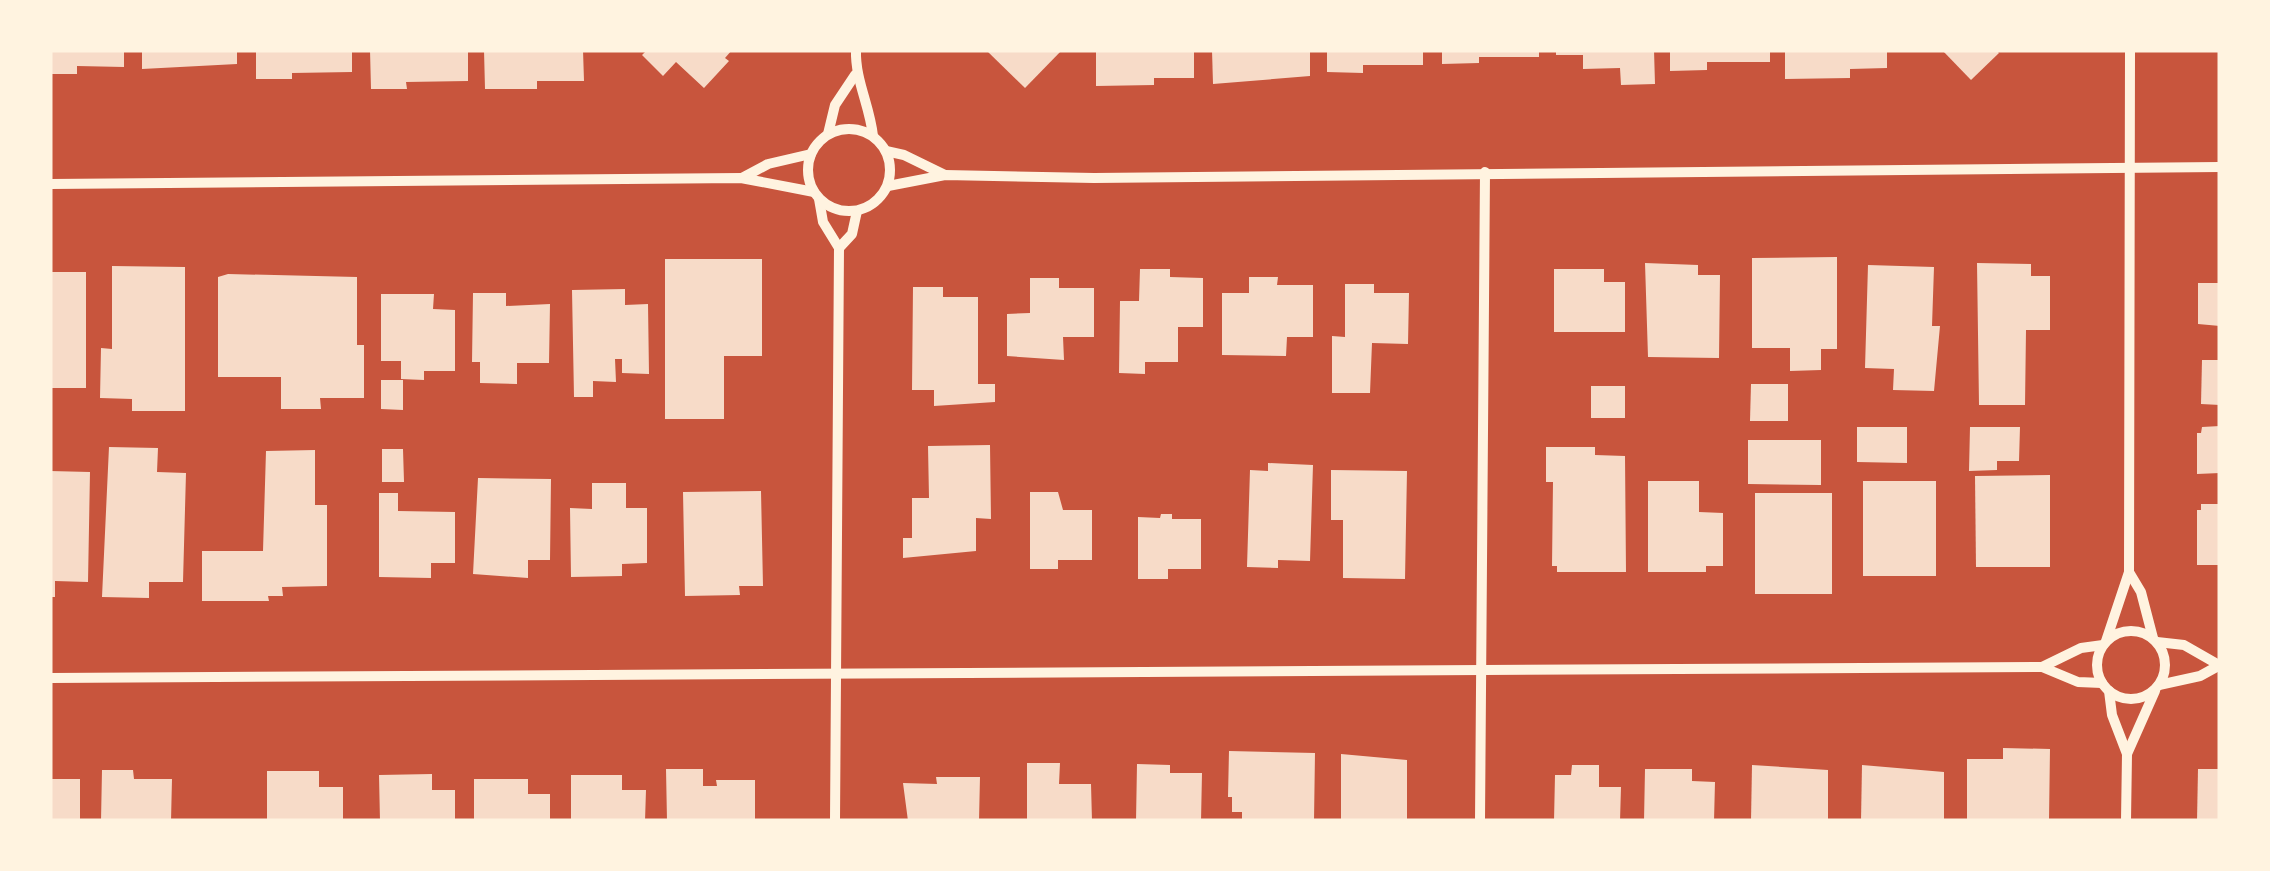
<svg xmlns="http://www.w3.org/2000/svg" width="2270" height="871" font-family="'Zilla Slab',serif">
<style>
.building{fill:#f7dbc8}
.lines{fill:none;stroke-linecap:round;stroke-linejoin:round}
.minor{stroke:#fff3e0;stroke-width:10}
</style>
<rect width="100%" height="100%" fill="#c8553d"/>
<g class="building">
<polygon points="50,50 124,50 124,67 77,66 77,74 50,74"/>
<polygon points="142,50 237,50 237,64 142,69"/>
<polygon points="256,50 352,50 352,72 292,73 292,79 256,79"/>
<polygon points="370,50 468,50 468,81 406,82 407,89 371,89"/>
<polygon points="484,50 583,50 584,81 537,81 537,89 485,89"/>
<polygon points="647,50 732,50 725,58 729,61 704,88 676,62 663,76 642,55"/>
<polygon points="986,50 1062,50 1025,88"/>
<polygon points="1096,50 1194,50 1194,78 1154,78 1154,85 1096,86"/>
<polygon points="1212,50 1310,50 1310,76 1213,84"/>
<polygon points="1327,50 1423,50 1423,65 1363,65 1363,73 1327,72"/>
<polygon points="1442,50 1539,50 1539,57 1479,57 1479,63 1442,64"/>
<polygon points="1556,50 1654,50 1655,84 1621,85 1620,68 1583,69 1583,55 1556,55"/>
<polygon points="1670,50 1770,50 1770,62 1707,62 1707,70 1670,71"/>
<polygon points="1785,50 1887,50 1887,68 1850,69 1850,78 1785,79"/>
<polygon points="1942,50 1996,50 1999,53 1971,80"/>
<polygon points="1837,257 1837,349 1821,349 1821,370 1790,371 1790,348 1752,348 1752,258"/>
<polygon points="665,259 762,259 762,356 724,356 724,419 665,419"/>
<polygon points="1645,263 1698,265 1698,275 1720,275 1719,358 1648,357"/>
<polygon points="1977,263 2031,264 2031,276 2050,276 2050,330 2026,330 2025,405 1979,405"/>
<polygon points="1868,265 1934,267 1932,326 1940,326 1934,391 1893,390 1894,369 1865,368"/>
<polygon points="112,266 185,267 185,411 132,411 132,399 100,398 101,348 112,349"/>
<polygon points="1140,269 1170,269 1170,277 1203,278 1203,327 1178,327 1178,362 1145,362 1145,374 1119,373 1120,301 1139,301"/>
<polygon points="1554,269 1604,269 1604,282 1625,282 1625,332 1554,332"/>
<rect x="50" y="272" width="36" height="116"/>
<polygon points="228,274 357,277 357,345 364,345 364,398 320,398 321,409 281,409 281,377 218,377 218,277"/>
<polygon points="1249,277 1278,277 1277,285 1313,285 1313,337 1287,337 1286,356 1222,355 1222,293 1249,293"/>
<polygon points="1030,278 1059,278 1059,288 1094,288 1094,337 1063,337 1064,360 1007,356 1007,314 1030,313"/>
<polygon points="2198,283 2220,283 2220,326 2198,324"/>
<polygon points="1345,284 1374,284 1374,293 1409,293 1408,344 1372,343 1370,393 1332,393 1332,336 1345,337"/>
<polygon points="913,287 943,287 943,297 978,297 978,384 995,384 995,402 934,406 934,390 912,390"/>
<polygon points="625,289 625,305 648,304 649,374 622,373 622,359 615,359 616,382 593,381 593,397 574,397 572,290"/>
<polygon points="473,293 506,293 506,306 550,304 549,363 517,363 517,384 480,383 480,362 472,362"/>
<polygon points="381,294 434,294 433,309 455,310 455,371 424,371 424,380 401,379 401,361 381,361"/>
<polygon points="2202,360 2220,360 2220,405 2201,404"/>
<polygon points="381,380 403,380 403,410 381,409"/>
<polygon points="1751,384 1788,384 1788,421 1750,421"/>
<rect x="1591" y="386" width="34" height="32"/>
<polygon points="2220,426 2220,473 2197,474 2197,433 2201,433 2202,427"/>
<polygon points="1857,427 1907,427 1907,463 1857,462"/>
<polygon points="1970,427 2020,427 2019,461 1997,461 1997,470 1969,471"/>
<polygon points="1748,440 1821,440 1821,485 1748,484"/>
<polygon points="990,445 991,519 976,518 976,551 903,558 903,538 912,538 912,498 929,498 928,446"/>
<polygon points="109,447 158,448 157,472 186,473 183,582 149,582 149,598 102,597"/>
<polygon points="1546,447 1595,447 1595,455 1625,456 1626,572 1557,572 1557,566 1552,566 1553,482 1546,482"/>
<polygon points="382,449 403,449 404,482 382,482"/>
<polygon points="315,450 315,505 327,505 327,586 282,587 283,596 268,596 269,601 202,601 202,551 263,551 266,451"/>
<polygon points="1268,463 1313,465 1310,561 1278,560 1278,568 1247,567 1250,470 1268,471"/>
<polygon points="1331,470 1407,471 1405,579 1343,578 1343,520 1331,520"/>
<polygon points="50,471 90,472 88,582 55,581 55,597 50,597"/>
<polygon points="2050,475 2050,567 1976,567 1975,476"/>
<polygon points="478,478 551,479 550,560 528,560 528,578 473,574"/>
<polygon points="1648,481 1699,481 1699,512 1723,513 1723,566 1706,566 1706,572 1648,572"/>
<rect x="1863" y="481" width="73" height="95"/>
<polygon points="592,483 626,483 626,508 647,508 647,563 622,564 622,576 571,577 570,508 592,509"/>
<polygon points="761,491 763,586 739,586 740,595 685,596 683,492"/>
<polygon points="1030,492 1058,492 1063,510 1092,510 1092,560 1058,560 1058,569 1030,569"/>
<polygon points="379,493 398,493 398,511 455,512 455,563 431,563 431,578 379,577"/>
<rect x="1755" y="493" width="77" height="101"/>
<polygon points="2201,504 2220,504 2220,565 2197,565 2197,510 2201,510"/>
<polygon points="1161,514 1172,514 1172,519 1201,519 1201,569 1168,569 1168,579 1138,579 1138,517 1160,518"/>
<polygon points="2003,748 2050,749 2049,821 1967,821 1967,759 2003,759"/>
<polygon points="1229,751 1315,753 1314,821 1242,821 1242,812 1232,812 1232,797 1228,797"/>
<polygon points="1341,754 1407,760 1407,821 1341,821"/>
<polygon points="1027,763 1060,763 1059,784 1091,784 1092,821 1027,821"/>
<polygon points="1137,764 1170,765 1170,773 1202,773 1201,821 1136,821"/>
<polygon points="1572,765 1599,765 1599,787 1621,787 1620,821 1554,821 1555,775 1571,775"/>
<polygon points="1752,765 1828,770 1828,821 1751,821"/>
<polygon points="1862,765 1944,772 1944,821 1861,821"/>
<polygon points="666,769 703,769 703,786 717,786 716,780 755,780 755,821 667,821"/>
<polygon points="1645,769 1692,769 1692,781 1715,782 1714,821 1644,821"/>
<polygon points="2198,769 2220,769 2220,821 2197,821"/>
<polygon points="102,770 133,770 134,779 172,779 171,821 101,821"/>
<polygon points="267,771 319,771 319,787 343,787 343,821 267,821"/>
<polygon points="432,774 432,790 455,790 455,821 380,821 379,775"/>
<polygon points="571,775 622,775 622,790 646,790 645,821 571,821"/>
<polygon points="936,777 980,777 979,821 908,821 903,783 937,784"/>
<rect x="50" y="779" width="30" height="42"/>
<polygon points="474,779 528,779 528,794 550,794 550,821 474,821"/>
</g>
<g class="lines">
<g class="minor">
<path d="M856 50C855 80 870 106 873 136"/>
<circle cx="849" cy="170" r="41"/>
<polyline points="828,134 835,105 855,75"/>
<polyline points="886,151 904,155 945,175"/>
<polyline points="742,178 768,164 811,154"/>
<polyline points="50,184 741,178 814,192"/>
<polyline points="888,186 945,175 1094,178 2220,167"/>
<polyline points="819,199 823,222 839,248 835,821"/>
<polyline points="839,248 852,234 857,211"/>
<polyline points="2129,572 2141,592 2153,638"/>
<circle cx="2131" cy="665" r="34"/>
<polyline points="2106,641 2129,572 2130,50"/>
<polyline points="2157,642 2184,645 2219,665"/>
<polyline points="2042,667 2081,648 2103,645"/>
<polyline points="50,678 2042,667 2078,682 2102,683"/>
<polyline points="2159,685 2200,676 2220,665"/>
<polyline points="2109,691 2112,715 2127,754 2126,821"/>
<polyline points="2127,754 2155,691"/>
<polyline points="1480,821 1485,172"/>
</g>
</g>
<rect width="2270" height="871" fill="none" stroke="#fff3e0" stroke-width="105"/>
</svg>
